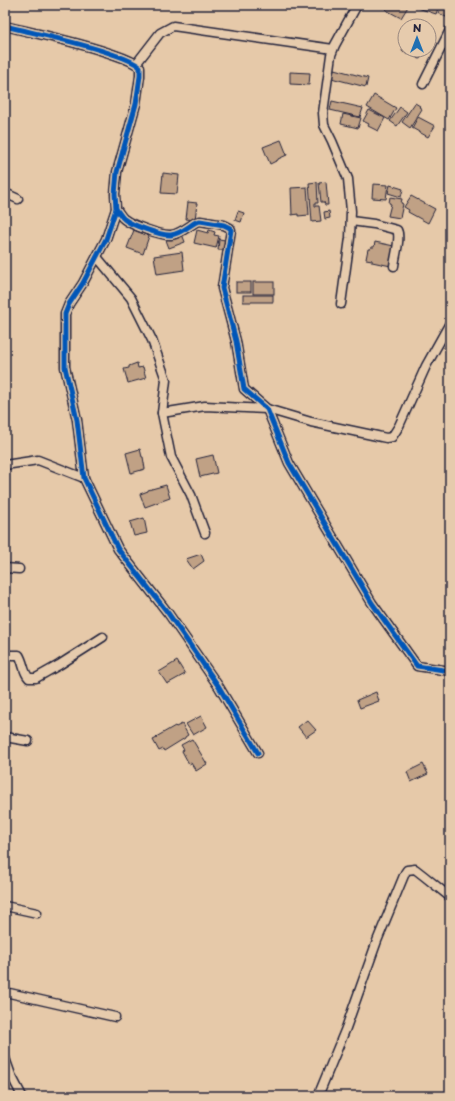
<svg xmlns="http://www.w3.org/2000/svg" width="455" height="1101" font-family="'Playpen Sans',sans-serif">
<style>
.building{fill:#c0a185;stroke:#22223b}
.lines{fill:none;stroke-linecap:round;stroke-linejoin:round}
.street-casing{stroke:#22223b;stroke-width:11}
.street{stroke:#e6cbad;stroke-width:8}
.cycleway-casing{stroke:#e6cbad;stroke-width:8}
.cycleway{stroke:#0057b8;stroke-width:5}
</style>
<rect width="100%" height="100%" fill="#e6c9a9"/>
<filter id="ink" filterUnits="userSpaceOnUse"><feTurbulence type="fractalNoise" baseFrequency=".025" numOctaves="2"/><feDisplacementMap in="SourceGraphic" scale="8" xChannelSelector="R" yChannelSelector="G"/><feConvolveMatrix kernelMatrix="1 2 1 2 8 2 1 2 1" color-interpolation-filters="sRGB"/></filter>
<g filter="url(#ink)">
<g class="building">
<polygon points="388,5 409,5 401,18 386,10"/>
<polygon points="412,5 439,5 436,14 412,6"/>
<polygon points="442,5 450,5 450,19 438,13"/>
<polygon points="405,44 405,50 424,50 420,59 402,51"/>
<polygon points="334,69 368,78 366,87 331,78"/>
<polygon points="290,72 310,73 309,85 290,84"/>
<polygon points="374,95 396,108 389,120 367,107"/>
<polygon points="332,101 363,108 360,117 330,110"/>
<polygon points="415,103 420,106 419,107 422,109 410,128 402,122"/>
<polygon points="400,107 407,112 397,126 390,121"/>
<polygon points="369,110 385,118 378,131 368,126 369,124 363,121"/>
<polygon points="343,114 361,118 358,128 341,124"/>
<polygon points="418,117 435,126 428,137 412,128"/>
<polygon points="281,140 287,155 278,159 278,160 270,164 263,147"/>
<polygon points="163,173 179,175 177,194 161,193"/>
<polygon points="317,182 318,203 315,203 315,206 319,206 321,221 312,222 309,183"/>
<polygon points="326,182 328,205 325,205 324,202 321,202 319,183"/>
<polygon points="373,184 388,185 386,199 372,198"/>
<polygon points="390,185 403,189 401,197 388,193"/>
<polygon points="307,187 309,215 298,216 298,214 292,215 291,188"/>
<polygon points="411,196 435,209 428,223 408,212 409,210 404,207"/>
<polygon points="390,197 402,199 401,203 403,204 400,218 388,216 391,204 389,203"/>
<polygon points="188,202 197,203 195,220 186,219"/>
<polygon points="238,211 244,213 241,222 235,220"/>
<polygon points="329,211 330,218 325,219 324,212"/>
<polygon points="134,230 149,236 143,254 127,248"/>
<polygon points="197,230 208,233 209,230 215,232 214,235 219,236 216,248 194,243"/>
<polygon points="182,234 185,242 169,248 166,240"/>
<polygon points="219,239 225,240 224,250 218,250"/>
<polygon points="375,242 394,246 391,266 372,262 372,260 366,259 368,249 370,249 371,247 374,247"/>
<polygon points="182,252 184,270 157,274 154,256"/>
<rect x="236" y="282" width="15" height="10"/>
<rect x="253" y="282" width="21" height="12"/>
<rect x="243" y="295" width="30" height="7"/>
<polygon points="137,363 138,368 143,367 146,378 128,383 124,369 129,368 129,366"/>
<polygon points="140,449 142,457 143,457 145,469 131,473 126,453"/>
<polygon points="213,455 217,473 200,477 196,459"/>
<polygon points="166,485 170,498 145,507 140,494 148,491 148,490"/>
<polygon points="144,518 147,533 134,536 130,522"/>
<polygon points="201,554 204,561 193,569 186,559"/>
<polygon points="177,661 185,674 167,684 159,672"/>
<polygon points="376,692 379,701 360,708 357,700"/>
<polygon points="201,716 207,727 193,735 186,724"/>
<polygon points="307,720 316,730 306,737 298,727"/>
<polygon points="182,724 188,735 185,737 185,738 164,751 163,749 159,751 153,740 157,738 156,737 175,726 176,727"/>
<polygon points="192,739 207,764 196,771 191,763 189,764 182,751 184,750 181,745"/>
<polygon points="423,764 428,774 411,782 407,772"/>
</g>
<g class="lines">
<g class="street-casing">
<g id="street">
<path d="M5 26C42 35 79 42 115 55 124 58 133 61 140 67V76L136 104 117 172 115 194 116 209 106 239 83 283 69 304 65 314V367L77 420 84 478 118 549 168 613 219 687 258 753"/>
<polyline points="136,64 160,33 173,26 333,49"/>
<polyline points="423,84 450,30"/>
<polyline points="5,193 18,199"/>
<path d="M116 209C119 212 121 217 124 219 131 225 162 236 171 235 180 234 189 226 196 222L200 221 224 225 230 228 231 230 222 288 236 341 244 389 267 409 289 463 372 603 417 666 450 671"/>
<path d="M351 221 374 224 397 230C401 237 395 257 394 266"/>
<polyline points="97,257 131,298 152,340 166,380 162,413 171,457 191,495 205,533"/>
<polyline points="341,304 350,238 351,211 348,179 332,141 324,125 323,113 331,55 335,45 357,5"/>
<polyline points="162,413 205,406 267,409 311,422 377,436 386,438 392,437 399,426 426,366 450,323"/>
<polyline points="5,465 38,460 84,478"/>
<polyline points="5,568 19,569"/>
<path d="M5 655H19C24 663 23 672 29 678H36L59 665 103 637"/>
<polyline points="5,737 28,741"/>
<polyline points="5,906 37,913"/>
<polyline points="5,992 115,1017"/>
<polyline points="5,1058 11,1075 22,1096"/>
<polyline points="318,1096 346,1028 377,941 405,873 407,870 415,869 424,876 450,897"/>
</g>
</g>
<use href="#street" class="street"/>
<g class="cycleway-casing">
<g id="cycleway">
<path d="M5 26C42 35 79 42 115 55 124 58 133 61 140 67V76L136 104 117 172 115 194 116 209 106 239 83 283 69 304 65 314V367L77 420 84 478 118 549 168 613 219 687 258 753"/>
<path d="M116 209C119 212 121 217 124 219 131 225 162 236 171 235 180 234 189 226 196 222L200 221 224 225 230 228 231 230 222 288 236 341 244 389 267 409 289 463 372 603 417 666 450 671"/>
</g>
</g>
<use href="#cycleway" class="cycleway"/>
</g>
</g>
<rect width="455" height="1101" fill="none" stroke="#e6cbad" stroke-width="20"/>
<rect x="10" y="10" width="435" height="1081" fill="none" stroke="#22223b" stroke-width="1.5" filter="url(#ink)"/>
<g transform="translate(417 38)"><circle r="19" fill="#e6cbad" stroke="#98877f"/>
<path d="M0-3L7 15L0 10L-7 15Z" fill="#1f6fb2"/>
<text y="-6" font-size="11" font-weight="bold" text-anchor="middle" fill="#22223b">N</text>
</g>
</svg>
